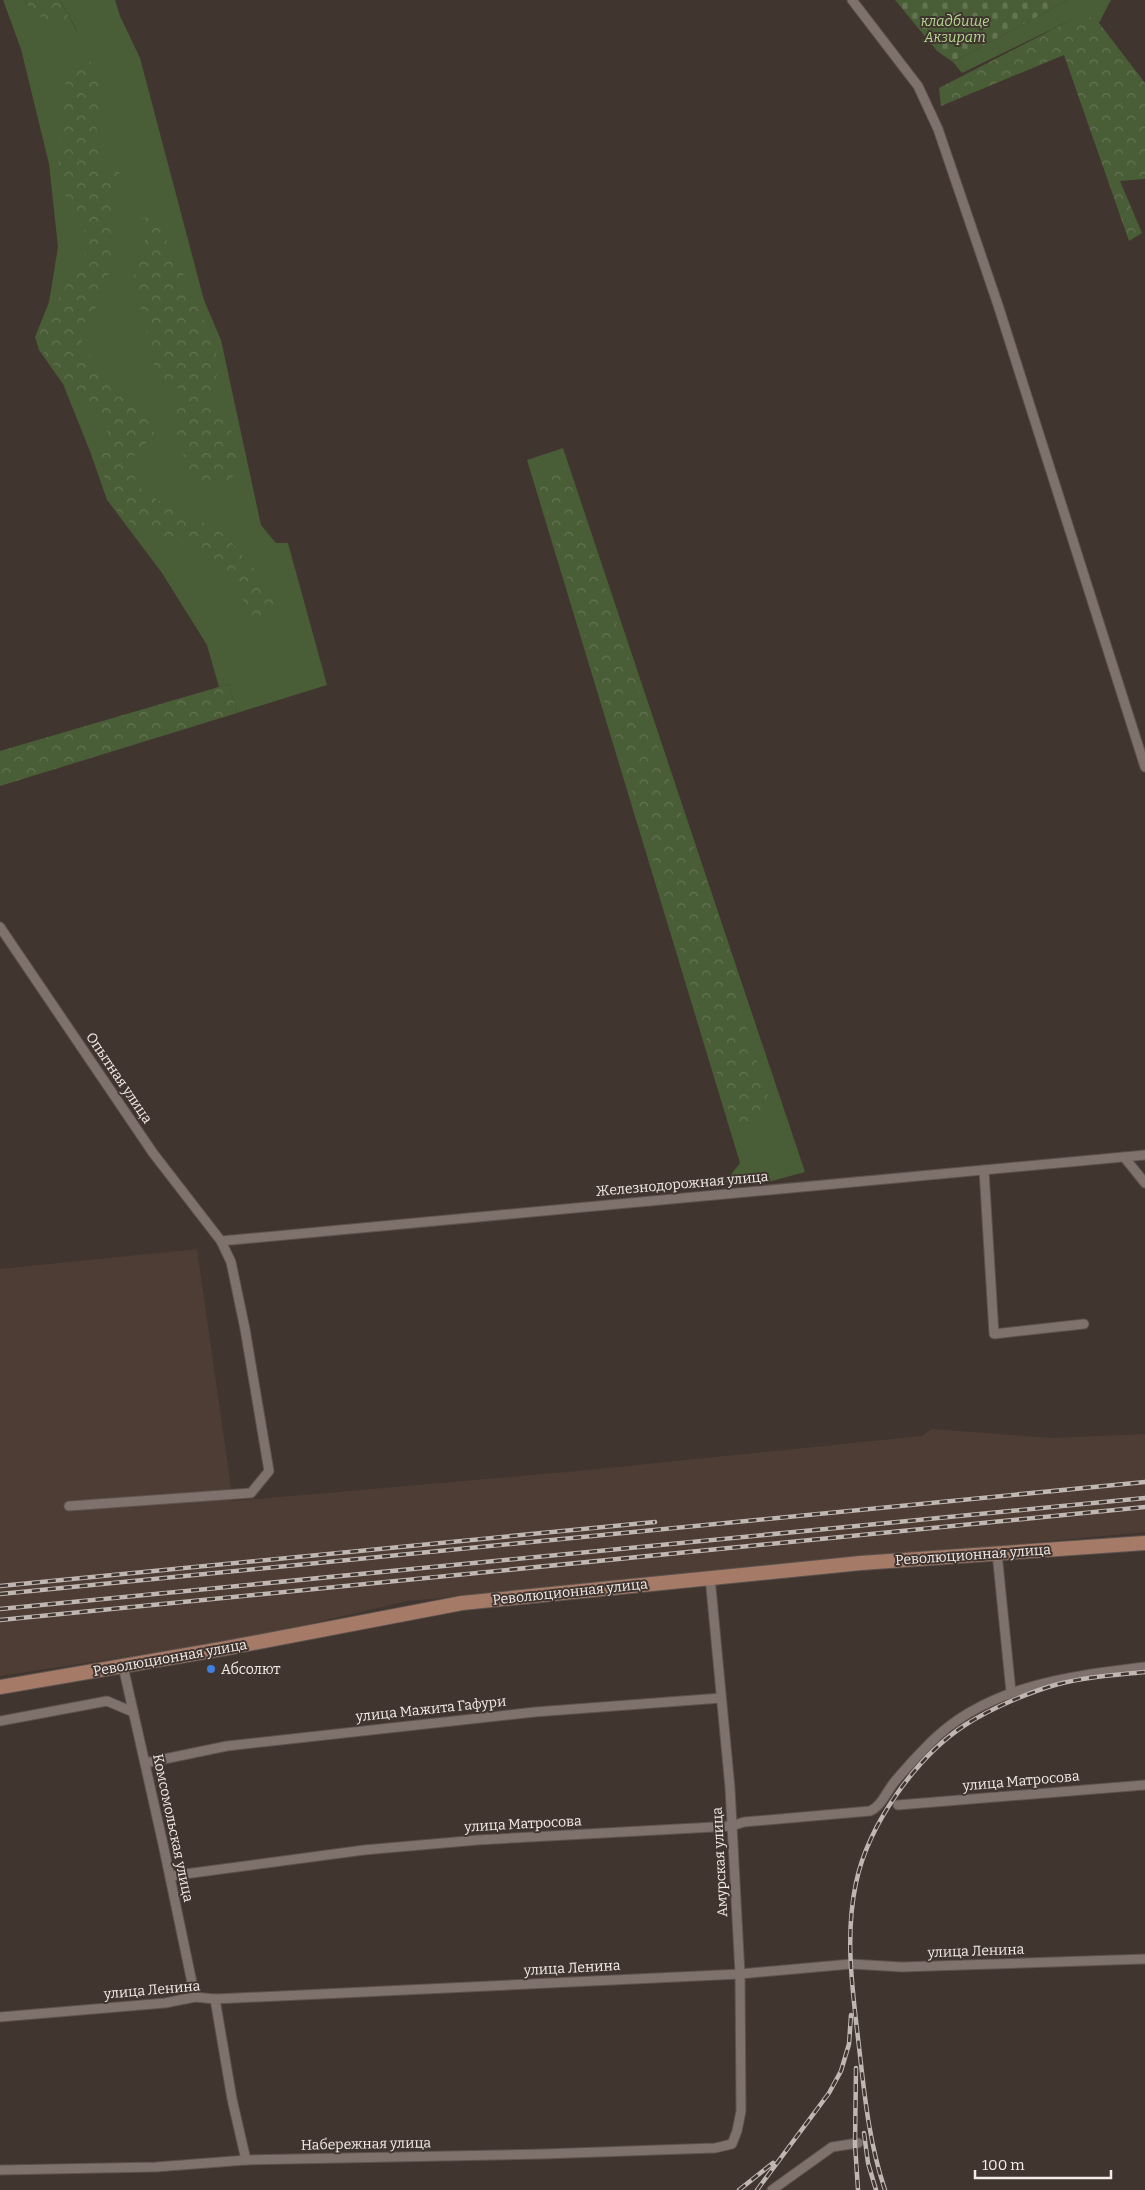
<svg xmlns="http://www.w3.org/2000/svg" width="1145" height="2190" font-family="Bitter,serif">
<style>
.built{fill:#4e3d35}
.green{fill:#495d36}
.forest{fill:url(#forest-crowns)}
.cemetery{fill:url(#cemetery-stones)}
.lines{fill:none;stroke-linecap:round;stroke-linejoin:round}
.minor-casing{stroke:#5c524e;stroke-width:11}
.secondary-casing{stroke:#5c524e;stroke-width:16}
.minor{stroke:#7f716b;stroke-width:9}
.secondary{stroke:#a57b68;stroke-width:14}
.rail-casing{stroke:#c0b7b3;stroke-width:4.5}
.rail{stroke:#413530;stroke-width:2.5;stroke-dasharray:8;stroke-linecap:butt}
.shop-dot{fill:#3f7fe0;stroke:#413530;stroke-width:2}
.labels{text-anchor:middle;dominant-baseline:central;stroke-width:4;stroke-linejoin:round;paint-order:stroke}
.park-label{font-size:14px;font-style:italic;fill:#b4da8e;stroke:#413530}
.street-label{font-size:14px;fill:#f4ece9;stroke:#413530}
.poi-label{font-size:14px;fill:#f4ece9;stroke:#413530;text-anchor:start}
</style>
<defs>
<pattern id="forest-crowns" width="20" height="18" patternUnits="userSpaceOnUse" patternTransform="scale(1.25)"><rect width="20" height="18" fill="#495d36"/><path d="M2 6a3 3 0 1 1 6 0M12 15a3 3 0 1 1 6 0" fill="none" stroke="#647453"/></pattern>
<pattern id="cemetery-stones" width="16" height="16" patternUnits="userSpaceOnUse" patternTransform="scale(1.25)"><rect width="16" height="16" fill="#495d36"/><path d="M2 7V4a2 2 0 0 1 4 0v3zM10 15v-3a2 2 0 0 1 4 0v3z" fill="#647453"/></pattern>
</defs>
<rect width="100%" height="100%" fill="#413530"/>
<polygon class="built" points="197,1249 233,1501 578,1471 922,1436 932,1429 1051,1438 1145,1434 1145,1532 408,1601 244,1639 0,1676 0,1269"/>
<g class="green">
<path d="M3 0H24C33 16 60 26 77 31L60 0H115L120 16 140 58 204 300 221 340 261 525 276 543H288L327 685 237 713 229 684 219 687 207 645 162 573 107 500 91 454 63 384 39 350 35 337 49 302 58 247 49 164 21 49Z"/>
<polygon points="1068,0 1111,0 1099,23 1083,14 962,73 953,62"/>
<polygon points="563,448 805,1172 761,1184 725,1182 740,1163 527,460"/>
</g>
<g class="forest">
<path d="M24 0H60L77 32C58 25 35 19 24 0Z"/>
<polygon points="1084,13 1099,23 1145,83 1145,179 1120,181 1142,233 1129,241 1064,55 941,106 939,88"/>
<path d="M89 61 97 66 103 84 95 124 106 155 96 163 98 172C107 169 114 167 122 175L113 193 110 195V201C115 234 114 267 101 299 95 314 75 323 82 342 89 362 135 401 151 419L154 432 151 443H146L133 457V473L137 484 146 493 157 500 221 531 277 595 278 609 268 618 252 616C244 600 225 568 211 558 181 535 133 538 113 505 108 496 108 488 105 479 104 475 100 470 99 466 97 456 103 442 108 433L100 417 69 385 42 350 38 339 42 326 88 249 82 218 76 216C72 202 59 190 57 175 56 167 60 160 60 153 62 127 55 67 89 61Z"/>
<path d="M141 218H156L186 280 216 349 217 375 213 405C226 421 246 448 237 471 235 476 227 481 224 485 214 485 202 482 194 475 184 466 173 420 171 407L182 395 180 387 168 395 154 364 147 331 138 299 134 275 142 256 146 236Z"/>
<polygon points="563,461 676,800 708,884 738,978 739,1005 772,1108 763,1119 750,1127 731,1119 537,479"/>
<polygon points="229,684 237,713 0,786 0,751"/>
</g>
<polygon class="cemetery" points="895,0 1068,0 953,62 937,51"/>
<g class="lines">
<g class="minor-casing">
<g id="minor">
<polyline points="852,0 918,86 938,129 998,305 1145,767"/>
<polyline points="0,927 153,1153 221,1241 231,1262 245,1329 269,1471 251,1493 69,1506"/>
<polyline points="1124,1157 1145,1183"/>
<polyline points="984,1170 994,1334 1084,1324"/>
<polyline points="221,1241 1145,1155"/>
<polyline points="997,1553 1011,1692"/>
<polyline points="123,1666 163,1844 195,1997"/>
<polyline points="0,1721 107,1701 133,1712"/>
<polyline points="145,1763 227,1746 535,1712 721,1698"/>
<polyline points="898,1805 1145,1785"/>
<path d="M170 1876 364 1850 478 1840 732 1826 744 1822 870 1811C882 1806 887 1790 896 1780 907 1767 918 1755 930 1743 986 1686 1069 1676 1145 1667"/>
<polyline points="215,1999 232,2099 246,2160"/>
<polyline points="0,2017 165,2003 195,1997 215,1999 740,1974 851,1964 902,1967 1145,1959"/>
<polyline points="0,2170 156,2167 246,2160 543,2154 715,2148 732,2144 737,2131 741,2111 740,1974 730,1788 710,1577"/>
<polyline points="772,2190 832,2147 858,2143"/>
</g>
</g>
<g class="secondary-casing">
<polyline id="secondary" points="0,1687 227,1648 462,1603 861,1563 1145,1543"/>
</g>
<use href="#minor" class="minor"/>
<use href="#secondary" class="secondary"/>
<g class="rail-casing">
<g id="rail">
<polyline points="0,1586 655,1522"/>
<polyline points="0,1594 1145,1482"/>
<polyline points="0,1609 1145,1498"/>
<polyline points="0,1620 1145,1507"/>
<polyline points="856,2068 855,2144 858,2190"/>
<polyline points="864,2133 868,2163 876,2190"/>
<polyline points="739,2190 773,2163"/>
<polyline points="757,2190 829,2093 841,2071 849,2044 851,2015"/>
<path d="M885 2190C868 2140 864 2089 858 2038 852 1987 845 1934 856 1883 868 1825 916 1757 965 1725 990 1709 1027 1693 1055 1685 1084 1677 1115 1675 1145 1672"/>
</g>
</g>
<use href="#rail" class="rail"/>
</g>
<circle class="shop-dot" cx="211" cy="1669" r="5"/>
<g class="labels">
<g class="park-label">
<text x="955" y="21">кладбище<tspan x="955" dy="16">Акзират</tspan></text>
</g>
<g class="street-label">
<text transform="translate(119 1078) rotate(56)">Опытная улица</text>
<text transform="translate(682 1184) rotate(-5)">Железнодорожная улица</text>
<text transform="translate(973 1555) rotate(-4)">Революционная улица</text>
<text transform="translate(570 1592) rotate(-6)">Революционная улица</text>
<text transform="translate(170 1658) rotate(-10)">Революционная улица</text>
<text transform="translate(431 1709) rotate(-6)">улица Мажита Гафури</text>
<text transform="translate(1021 1781) rotate(-5)">улица Матросова</text>
<text transform="translate(523 1824) rotate(-3)">улица Матросова</text>
<text transform="translate(173 1828) rotate(78)">Комсомольская улица</text>
<text transform="translate(720 1862) rotate(-93)">Амурская улица</text>
<text transform="translate(976 1951) rotate(-2)">улица Ленина</text>
<text transform="translate(572 1968) rotate(-3)">улица Ленина</text>
<text transform="translate(152 1990) rotate(-5)">улица Ленина</text>
<text transform="translate(366 2144) rotate(-1)">Набережная улица</text>
</g>
<g class="poi-label">
<text x="221" y="1669">Абсолют</text>
</g>
</g>
<path d="M975 2170v8h136v-8" fill="none" stroke="#f4ece9" stroke-width="2.5"/>
<text x="982" y="2170" font-size="15" fill="#f4ece9" stroke="#413530" stroke-width="4" paint-order="stroke">100 m</text>
</svg>
